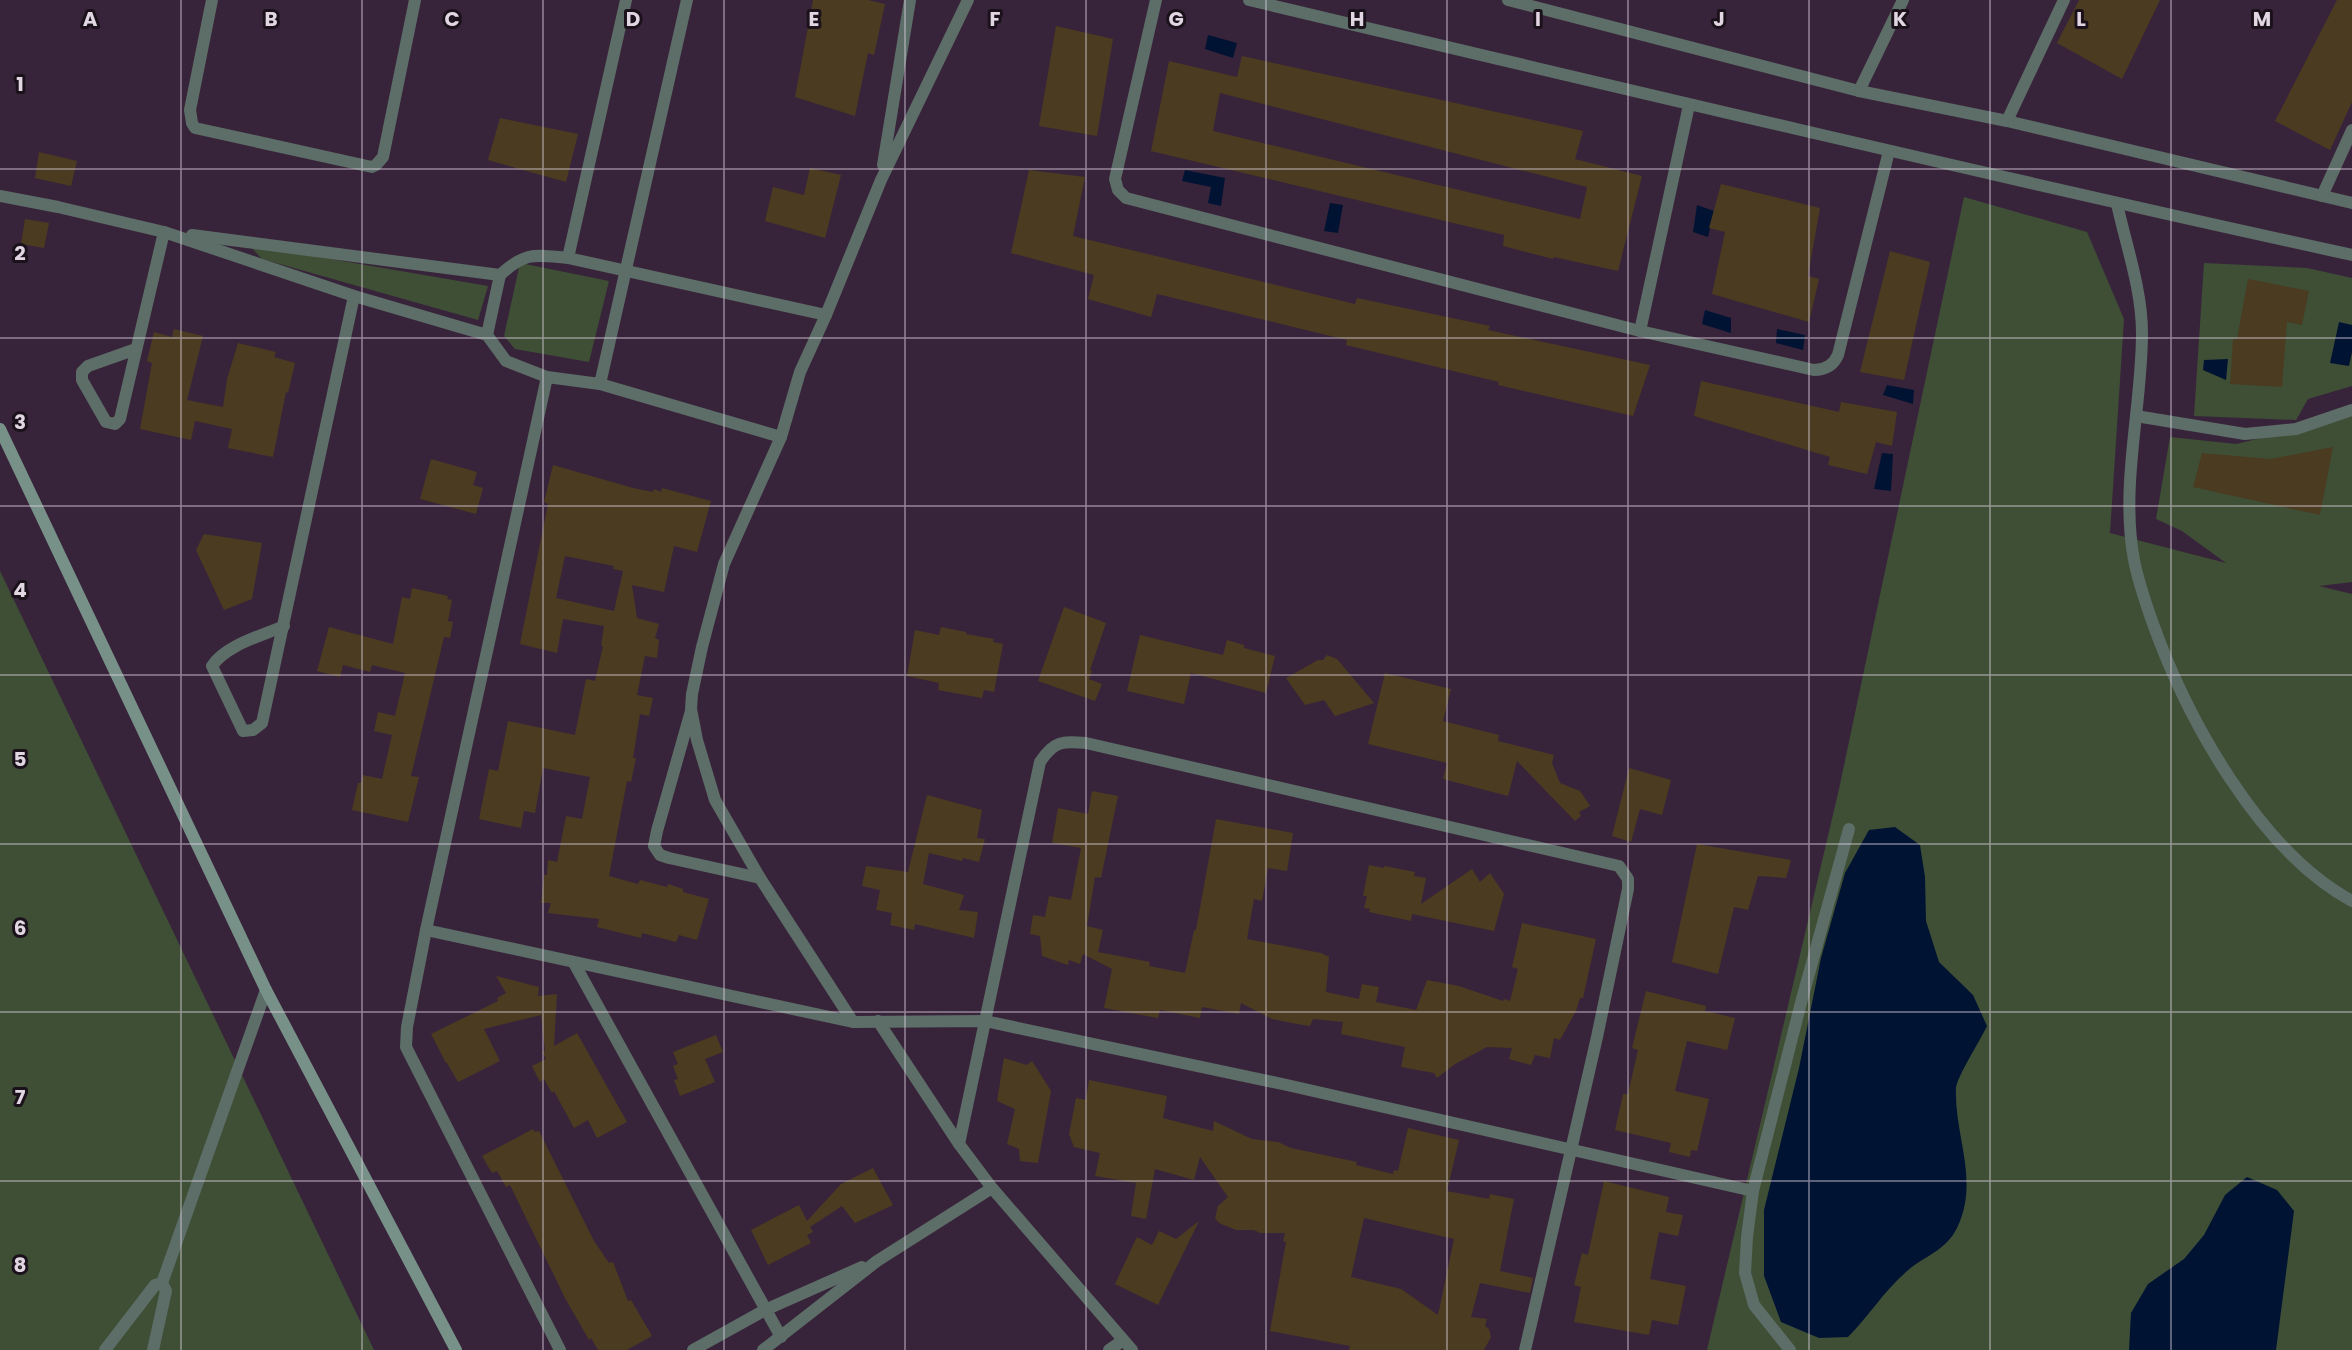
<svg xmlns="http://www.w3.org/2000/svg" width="2352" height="1350" font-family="Poppins,sans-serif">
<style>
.green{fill:#3e4f36}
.water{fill:#001333}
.building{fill:#4b3b20;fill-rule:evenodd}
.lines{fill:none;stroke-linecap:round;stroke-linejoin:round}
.street{stroke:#5d6d67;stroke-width:12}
.secondary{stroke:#789188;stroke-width:12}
.grid{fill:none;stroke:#e2d6e3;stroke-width:1.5;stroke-opacity:0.55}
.grid-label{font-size:20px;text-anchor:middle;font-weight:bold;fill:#e2d6e3;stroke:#1a111b;stroke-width:6;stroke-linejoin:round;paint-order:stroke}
</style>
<rect width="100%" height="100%" fill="#38243a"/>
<g class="green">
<polygon points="1964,197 2087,232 2124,319 2110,533 2226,563 2182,531 2156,519 2170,437 2236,444 2352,416 2352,582 2319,586 2352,594 2352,1350 1707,1350 1839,789"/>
<polygon points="249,245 488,286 478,320 262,259"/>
<polygon points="520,263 609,281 589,362 515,349 504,336"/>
<polygon points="2204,263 2307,268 2352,278 2352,386 2308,399 2296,420 2194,416"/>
<polygon points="0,571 374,1350 0,1350"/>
</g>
<g class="water">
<polygon points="1208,35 1237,43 1233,58 1205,49"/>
<polygon points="1185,170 1225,178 1221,206 1208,203 1211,187 1182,181"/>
<polygon points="1330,203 1343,205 1338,233 1324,231"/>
<polygon points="1697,205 1714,211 1708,237 1693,232"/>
<polygon points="1705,310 1731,318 1731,333 1702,324"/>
<polygon points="2339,322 2352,325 2352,352 2349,366 2330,363"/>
<polygon points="1777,329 1805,335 1803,350 1776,343"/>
<polygon points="2228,359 2226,380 2203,370 2204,360"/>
<polygon points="1887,385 1914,390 1913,404 1883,395"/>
<polygon points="1882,453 1893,454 1891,491 1874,489"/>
<path d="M1895 827 1920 845 1925 877 1926 921 1939 962 1973 995 1987 1026C1981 1039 1957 1077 1956 1088 1954 1136 1980 1180 1957 1228 1945 1252 1923 1256 1906 1272 1883 1292 1869 1316 1848 1337L1819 1338 1781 1322 1764 1276V1210L1799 1068 1821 958 1845 873 1869 830Z"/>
<polygon points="2247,1177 2277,1190 2294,1211 2276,1350 2129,1350 2131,1313 2148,1284 2184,1259 2204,1235 2225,1195"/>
</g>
<g class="building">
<polygon points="813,0 868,0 885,4 874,55 868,53 855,116 795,97"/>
<polygon points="2079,0 2160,0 2122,79 2057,43"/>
<polygon points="2337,0 2352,0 2352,102 2330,150 2275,121"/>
<polygon points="1056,26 1113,39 1097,136 1039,126"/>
<path d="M1242 56 1583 131 1575 159 1642 176 1618 271 1554 257 1553 259 1503 246 1504 235 1151 151 1169 61 1237 77ZM1220 93 1587 187 1580 219 1213 131Z"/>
<polygon points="500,118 578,134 566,182 488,160"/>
<polygon points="39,152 77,161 71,186 35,178"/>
<polygon points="810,168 841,175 825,238 765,221 773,187 804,195"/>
<polygon points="1029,170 1085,177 1073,236 1355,304 1357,298 1490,326 1488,330 1650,365 1633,416 1498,385 1499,382 1346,345 1347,340 1157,294 1151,317 1088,299 1094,275 1011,253"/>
<polygon points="1721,184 1820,208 1808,276 1819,279 1809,322 1712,294 1725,232 1709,228"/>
<polygon points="25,219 49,223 44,248 21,244"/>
<polygon points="1890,251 1930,262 1904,380 1860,372"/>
<polygon points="2248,279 2309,291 2302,325 2287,322 2282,387 2230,384 2233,339 2237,339"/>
<polygon points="174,329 203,336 187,400 223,407 227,379 238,343 276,352 274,357 295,363 288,393 286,392 273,457 228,448 232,429 195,421 191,440 140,429 152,363 147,361 154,332 172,337"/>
<polygon points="1701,381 1839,412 1841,402 1897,412 1892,446 1876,442 1867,474 1828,465 1830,457 1694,416"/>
<polygon points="2333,447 2320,515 2193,487 2202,453 2270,459"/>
<polygon points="431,459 477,472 473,485 483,488 476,514 420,499"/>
<path d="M553 465 633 488 653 492 654 489 661 492 662 488 711 501 697 552 674 546 664 592 632 585 637 618 659 624 655 638 659 640 657 658 645 656 637 695 653 698 649 716 640 714 633 758H636L631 782 627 781 609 876 638 884 640 880 667 887 668 884 683 889V892L709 899 697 940 679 935 676 942 642 933 641 938 597 927 599 919 548 913 551 903H541L544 875H547L548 860 557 862 566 816 582 819 590 777 543 768 535 813 524 811 521 828 479 819 489 769 498 771 508 721 575 735 586 679 595 681 603 646H601L604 626 563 619 557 653 520 644 548 504 544 502ZM565 556 614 566 613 569 623 571 614 611 556 598Z"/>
<polygon points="204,534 262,543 252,599 224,610 196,550"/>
<polygon points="412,588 448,596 447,599 452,600 448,621 453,622 450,638 444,637 411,776 419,777 408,822 352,810 358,783 361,783 363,775 382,779 392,735 374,731 378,712 395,716 405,673 372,665 370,672 343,665 340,677 317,671 329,627 393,644 402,597 410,599"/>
<polygon points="1064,607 1106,623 1090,670 1092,671 1089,679 1102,684 1095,701 1038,681"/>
<polygon points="941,627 966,632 966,634 994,639 993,642 1003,644 994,692 984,690 982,698 938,690 939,683 907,676 915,630 939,635"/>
<polygon points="1140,635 1223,655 1227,640 1244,645 1244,648 1275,656 1266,693 1191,673 1184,704 1127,691"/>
<polygon points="1327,655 1337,659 1374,703 1335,716 1324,700 1305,705 1286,678 1318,660 1323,660"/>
<polygon points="1385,673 1451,689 1443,721 1499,735 1498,741 1554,755 1552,763 1560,783 1580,791 1590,806 1579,812 1581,816 1575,821 1517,761 1508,796 1443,779 1447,763 1368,744"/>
<polygon points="1629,768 1671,780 1662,815 1640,809 1631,842 1612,836"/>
<polygon points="1092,791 1118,796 1101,878 1095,877 1087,926 1103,930 1098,952 1150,962 1149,966 1185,973 1194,930 1196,930 1216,819 1293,833 1287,871 1268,868 1262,901 1254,899 1247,939 1321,953 1329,957 1326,992 1359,999 1362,984 1379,987 1376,1002 1416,1010 1427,980 1459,986 1503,1001 1504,999 1510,1001 1518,969 1512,967 1522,923 1596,939 1583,998 1580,998 1576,1011 1560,1040 1554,1038 1550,1058 1535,1055 1531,1065 1509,1059 1512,1048 1487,1047 1455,1064 1437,1078 1434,1073 1401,1067 1405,1047 1341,1034 1343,1022 1313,1019 1310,1026 1297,1024 1272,1019 1241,1003 1239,1014 1202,1007 1200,1018 1160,1010 1158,1018 1104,1008 1112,969 1083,954 1080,964 1069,960 1068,965 1042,956 1040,936 1030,934 1033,915 1045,917 1049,896 1071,900 1081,848 1052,843 1058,808 1088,814"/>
<polygon points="927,795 982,810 977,838 985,839 979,862 963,858 962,861 929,853 923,884 964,895 959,910 978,912 974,938 915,924 914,930 890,925 892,913 876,910 880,890 862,886 866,866 908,872"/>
<polygon points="1697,844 1791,860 1786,878 1758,876 1748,910 1734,907 1718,974 1672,962"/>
<polygon points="1369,865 1384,868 1384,866 1415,872 1414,876 1426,878 1421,904 1472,869 1480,882 1490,873 1504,894 1494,931 1412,914 1411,921 1369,912 1370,909 1364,908 1367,896 1363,896"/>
<polygon points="496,976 539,987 538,996 557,994 554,1046 577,1033 627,1122 597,1138 588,1120 574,1128 554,1091 552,1093 544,1079 540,1082 532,1066 546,1059 542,1052 545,1051 541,1015 484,1029 500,1061 458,1082 447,1063 446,1063 431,1034 498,1001 497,998 506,993"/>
<polygon points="1646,991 1706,1006 1705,1011 1735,1018 1727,1050 1687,1041 1675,1091 1709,1099 1697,1151 1691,1150 1690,1157 1669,1152 1671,1143 1615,1130 1623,1094 1628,1094 1638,1050 1632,1048"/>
<polygon points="716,1035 723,1052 705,1059 715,1082 680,1096 674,1080 678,1079 673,1066 678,1064 673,1052"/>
<polygon points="1004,1058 1027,1065 1032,1061 1051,1091 1038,1163 1020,1161 1019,1149 1007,1144 1015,1109 997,1101"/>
<path d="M1089 1080 1167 1096 1163 1118 1213 1131 1214 1121 1252 1139 1278 1142 1291 1148 1357 1162 1356 1165 1393 1174 1394 1170 1398 1171 1408 1128 1459 1140 1447 1191 1489 1199 1490 1194 1514 1199 1500 1271 1533 1278 1530 1293 1480 1283 1471 1317 1487 1319 1485 1326 1489 1329 1491 1337 1484 1350H1349L1350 1346 1270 1331 1286 1242 1283 1241 1285 1233H1260L1254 1230H1236L1219 1223 1215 1218 1218 1206 1228 1197 1200 1157 1194 1180 1155 1169 1146 1219 1131 1216 1136 1183 1095 1176 1100 1153 1074 1147 1069 1134 1076 1098 1086 1100ZM1364 1218 1454 1239 1438 1315 1401 1289 1351 1277Z"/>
<polygon points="533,1129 535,1132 539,1131 594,1241 609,1263 613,1262 628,1301 631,1300 652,1336 627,1350 598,1350 591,1338 589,1340 565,1298 510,1185 506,1187 497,1171 492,1173 482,1156"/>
<polygon points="873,1168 893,1205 855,1223 842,1206 810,1227 813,1232 807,1235 811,1243 768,1265 751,1230 799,1205 807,1221 841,1184"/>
<polygon points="1604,1181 1669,1197 1666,1212 1683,1215 1678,1236 1659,1232 1650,1279 1686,1286 1678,1325 1652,1320 1649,1335 1574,1322 1581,1287 1574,1285 1582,1253 1588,1255"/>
<polygon points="1199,1221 1158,1305 1115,1284 1137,1237 1152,1245 1159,1231 1176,1239"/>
</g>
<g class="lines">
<g class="street">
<polyline points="212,0 190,110 192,123 195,128 372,167 376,165 383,157 415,0"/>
<path d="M1156 0 1115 179 1118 190 1126 198 1640 331 1814 370C1825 370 1833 366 1838 355L1889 151"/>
<path d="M1249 0C1616 87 1983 174 2352 255"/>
<polyline points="1508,0 1859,91 2007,121 2352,203"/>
<polyline points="1859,91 1903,0"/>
<polyline points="2007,121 2064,0"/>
<polyline points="883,165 910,0"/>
<polyline points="0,196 58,207 164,232 354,296 487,335 506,361 547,377 600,384 687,0"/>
<polyline points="2322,196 2352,130"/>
<path d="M2117 204C2126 245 2142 290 2142 333 2142 408 2120 485 2134 560 2138 581 2145 601 2152 621 2186 717 2259 851 2352 901"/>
<path d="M192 235 500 275C526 251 535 255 568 258L826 315"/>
<polyline points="568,258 626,0"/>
<polyline points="1640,331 1689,105"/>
<polyline points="487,335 500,275"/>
<polyline points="136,349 88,366 82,372 82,380 106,422 115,424 120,419 164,232"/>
<polyline points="547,377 426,930 407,1027 406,1047 560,1350"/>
<polyline points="600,384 781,437"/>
<polyline points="2136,416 2245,434 2296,429 2352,410"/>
<path d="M284 626C261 636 226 645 212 666L243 731 253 730 262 723 354 296"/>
<polyline points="691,711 657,831 654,846 660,855 669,858 760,878"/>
<polyline points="426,930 853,1022 985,1021 1287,1085 1753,1191"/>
<polyline points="574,963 781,1337"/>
<polyline points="878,1021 959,1144 992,1188 1132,1350"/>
<polyline points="853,1022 760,878 715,800 697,740 691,709 692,694 702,647 724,564 781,437 800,372 826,315 881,180 968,0"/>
<path d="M959 1144 1040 762C1054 741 1062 741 1086 743L1619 866 1628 879V889L1597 1037 1525 1350"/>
<polyline points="162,1283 266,990"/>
<polyline points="105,1350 155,1285 162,1283 166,1291 153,1350"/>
<polyline points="693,1350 765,1310 862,1267"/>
<polyline points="763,1350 877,1261 992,1188"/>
<polyline points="1109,1350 1122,1341"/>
<polyline points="1790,1350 1754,1305 1745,1273 1747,1237 1753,1191 1802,999 1849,829"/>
</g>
<polyline class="secondary" points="0,429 266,990 456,1350"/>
</g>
<path class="grid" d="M181 0V1350M362 0V1350M543 0V1350M724 0V1350M905 0V1350M1086 0V1350M1266 0V1350M1447 0V1350M1628 0V1350M1809 0V1350M1990 0V1350M2171 0V1350M0 169H2352M0 338H2352M0 506H2352M0 675H2352M0 844H2352M0 1012H2352M0 1181H2352"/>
<g class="grid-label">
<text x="90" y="26">A</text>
<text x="271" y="26">B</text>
<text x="452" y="26">C</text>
<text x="633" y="26">D</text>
<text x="814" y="26">E</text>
<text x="995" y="26">F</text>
<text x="1176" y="26">G</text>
<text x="1357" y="26">H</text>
<text x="1538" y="26">I</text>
<text x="1719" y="26">J</text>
<text x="1900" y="26">K</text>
<text x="2081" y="26">L</text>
<text x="2262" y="26">M</text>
<text x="20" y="91">1</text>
<text x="20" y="260">2</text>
<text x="20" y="429">3</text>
<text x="20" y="597">4</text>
<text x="20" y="766">5</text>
<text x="20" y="935">6</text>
<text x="20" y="1104">7</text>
<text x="20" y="1272">8</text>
</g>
</svg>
